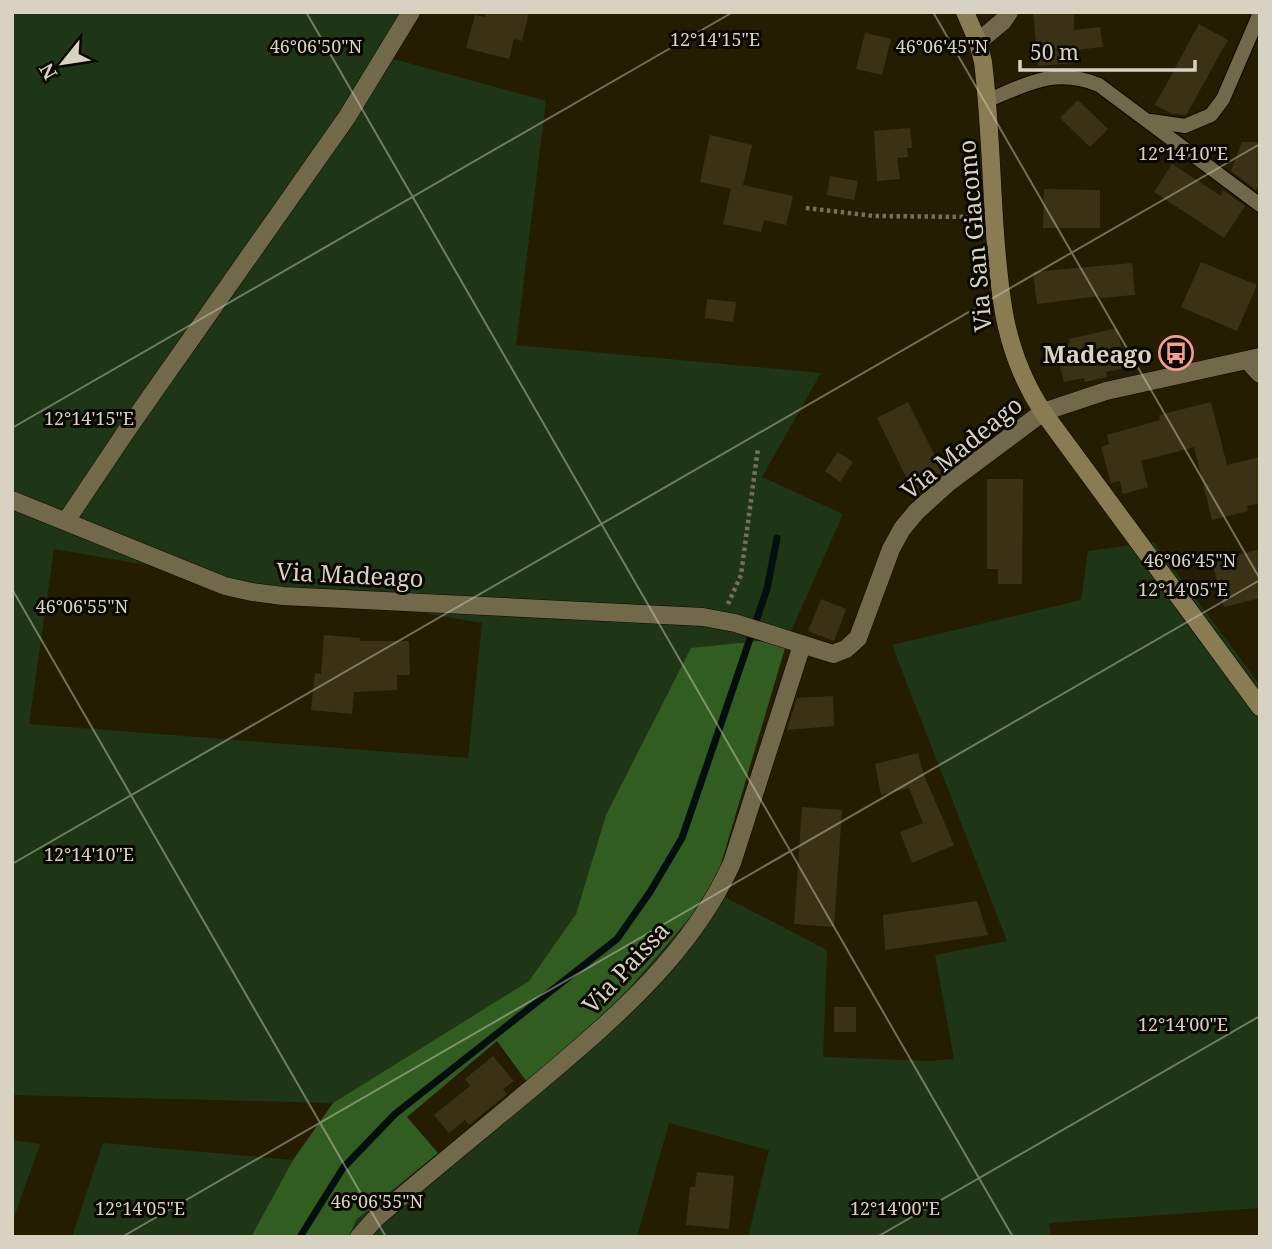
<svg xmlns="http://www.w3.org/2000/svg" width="1272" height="1249" font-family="'Noto Serif',serif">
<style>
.green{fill:#1e3615;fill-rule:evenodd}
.forest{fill:#325d21}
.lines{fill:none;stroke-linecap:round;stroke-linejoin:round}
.stream{stroke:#030f0f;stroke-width:7}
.building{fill:#3b3216}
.lane-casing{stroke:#0e0700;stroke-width:16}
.street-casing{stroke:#0e0700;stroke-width:19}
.secondary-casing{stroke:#0e0700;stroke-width:19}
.path{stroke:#76705a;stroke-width:4.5;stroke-dasharray:3.5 3.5;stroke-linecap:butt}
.lane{stroke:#72694b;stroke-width:14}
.street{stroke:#72694b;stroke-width:18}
.secondary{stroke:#897b52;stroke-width:18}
.ticks{fill:none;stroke:#d7d2c2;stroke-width:2;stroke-opacity:0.45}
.labels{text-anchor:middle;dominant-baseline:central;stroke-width:6;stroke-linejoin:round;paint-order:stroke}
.street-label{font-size:24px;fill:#d7d2c2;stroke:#0b0801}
.poi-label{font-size:24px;font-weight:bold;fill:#d7d2c2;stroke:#0b0801;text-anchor:end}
.ticks-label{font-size:18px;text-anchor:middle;fill:#d7d2c2;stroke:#0b0801;stroke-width:6;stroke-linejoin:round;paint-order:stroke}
</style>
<rect width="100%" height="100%" fill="#251d02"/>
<g class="green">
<path d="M12 12H404L379 55 546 101 516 345 821 373 762 477 843 514 788 638 606 815 576 914 529 981 333 1103 12 1095ZM54 549 482 623 468 758 29 724Z"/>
<polygon points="1154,542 1260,685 1260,1208 1049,1223 1051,1237 748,1237 769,1150 669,1123 637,1237 349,1237 356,1220 527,1082 713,891 827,950 823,1057 930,1061 954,1059 935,955 1007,941 892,645 1081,600 1088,551"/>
<polygon points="12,1140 40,1144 12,1223"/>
<polygon points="103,1143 293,1160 251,1237 72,1237"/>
</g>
<polygon class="forest" points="788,638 713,891 619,1000 527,1082 497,1041 407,1117 438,1153 356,1220 349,1237 251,1237 293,1160 333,1103 529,981 576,914 606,815 691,648"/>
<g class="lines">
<polyline class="stream" points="300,1237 343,1168 395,1114 617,939 650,892 682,838 767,589 777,538"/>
</g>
<g class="building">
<polygon points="486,12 529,12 522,41 514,39 509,59 466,48 475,15 485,17"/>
<polygon points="1033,12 1074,12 1074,30 1100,27 1103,47 1075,50 1075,63 1038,66"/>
<polygon points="1199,24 1228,40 1186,115 1172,114 1155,105"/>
<polygon points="865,33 891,39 882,75 856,69"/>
<polygon points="1078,100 1108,129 1090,147 1060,118"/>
<polygon points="910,128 912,148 907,148 908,157 897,158 900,179 877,181 874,131"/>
<polygon points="710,135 752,145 743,185 793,196 786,225 764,220 761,232 723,224 731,189 700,182"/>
<polygon points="1242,142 1260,142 1260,183 1256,190 1231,171"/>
<polygon points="1172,164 1221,196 1223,190 1245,206 1224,238 1154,192"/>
<polygon points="830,176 858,181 854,200 827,195"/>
<polygon points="1044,189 1100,190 1100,228 1043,228"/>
<polygon points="1201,262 1257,285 1237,331 1181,307"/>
<polygon points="1132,263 1135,295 1100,298 1100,296 1037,304 1033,272"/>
<polygon points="707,299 736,302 733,322 705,318"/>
<polygon points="1117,328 1126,368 1106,372 1107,377 1085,382 1084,378 1064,382 1055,347 1070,343 1069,339"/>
<polygon points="908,402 943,472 916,497 877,418"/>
<polygon points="1211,402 1227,465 1260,457 1260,503 1247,506 1248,511 1212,520 1194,447 1141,461 1148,487 1123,494 1120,481 1111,483 1101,447 1109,444 1107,435 1160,420 1159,415"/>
<polygon points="838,452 853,462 840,482 825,471"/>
<polygon points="987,479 1023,479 1022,584 998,584 998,569 987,569"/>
<polygon points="1260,549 1260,598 1224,607 1212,562"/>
<polygon points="821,599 846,609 834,641 808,631"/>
<polygon points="324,635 360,638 360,641 409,641 410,675 397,675 397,690 354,692 352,714 311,710 315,673 321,674"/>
<polygon points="833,696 834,726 787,730 797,698"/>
<polygon points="918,753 924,775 954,845 912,863 900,832 923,823 909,788 881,795 875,764"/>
<polygon points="802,807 842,810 834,927 794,924"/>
<polygon points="977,901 988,935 885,950 883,915"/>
<rect x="834" y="1007" width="22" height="25"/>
<polygon points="493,1056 514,1081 503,1089 507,1094 469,1125 465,1120 449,1133 434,1115 470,1086 465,1079"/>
<polygon points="697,1172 734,1176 729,1229 686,1225 690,1187 695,1187"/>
</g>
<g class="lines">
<g class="lane-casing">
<g id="lane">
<path d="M986 101C1028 84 1054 67 1099 85L1260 205"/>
<polyline points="1151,121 1185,126 1211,115 1223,99 1260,13"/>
</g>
</g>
<g class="street-casing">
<g id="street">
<polyline points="978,42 1003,21 1009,12"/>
<polyline points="1248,361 1260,374"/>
<polyline points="12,500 225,586 252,592 283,596 703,617 735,623 833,654 846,649 858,638 891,549 902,529 916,512 948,483 1043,412 1106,391 1260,357"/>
<polyline points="66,521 127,430 347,117 411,12"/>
<path d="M359 1237 375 1219C431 1171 488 1125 544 1078 617 1016 692 952 732 863L802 645"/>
</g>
</g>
<g class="secondary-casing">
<path id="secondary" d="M965 12 978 42 983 62C990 119 991 176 995 233 1000 300 1005 354 1043 412L1260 707"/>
</g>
<g class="path">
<polyline points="806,208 874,216 976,217"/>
<polyline points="728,604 741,575 758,448"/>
</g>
<use href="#lane" class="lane"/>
<use href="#street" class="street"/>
<use href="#secondary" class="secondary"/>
</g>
<path class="ticks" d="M306 12 1013 1237M933 12 1260 579M12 428 733 12M12 589 386 1237M12 864 1260 144M122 1237 1260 580M877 1237 1260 1016"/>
<defs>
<g id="bus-ring" transform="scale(1.75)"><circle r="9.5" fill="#0b0801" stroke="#f59d8f" stroke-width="1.5"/><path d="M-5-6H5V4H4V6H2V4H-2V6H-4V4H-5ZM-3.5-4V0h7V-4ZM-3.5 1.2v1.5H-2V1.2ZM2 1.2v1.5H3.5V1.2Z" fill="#f59d8f"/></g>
</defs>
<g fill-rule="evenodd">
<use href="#bus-ring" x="1176" y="353"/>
</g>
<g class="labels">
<g class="street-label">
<text transform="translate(974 236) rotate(-95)">Via San Giacomo</text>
<text transform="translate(961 447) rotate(-39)">Via Madeago</text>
<text transform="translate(350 574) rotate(3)">Via Madeago</text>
<text transform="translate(625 967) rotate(-47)">Via Paissa</text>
</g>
<g class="poi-label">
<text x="1152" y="353">Madeago</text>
</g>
</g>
<g class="ticks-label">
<text x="715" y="46">12°14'15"E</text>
<text x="316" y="53">46°06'50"N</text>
<text x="942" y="53">46°06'45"N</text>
<text x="1183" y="160">12°14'10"E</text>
<text x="89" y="425">12°14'15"E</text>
<text x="1190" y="567">46°06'45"N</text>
<text x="1183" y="596">12°14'05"E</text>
<text x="82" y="613">46°06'55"N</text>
<text x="89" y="861">12°14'10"E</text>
<text x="1183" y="1031">12°14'00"E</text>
<text x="377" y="1208">46°06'55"N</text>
<text x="140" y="1215">12°14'05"E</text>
<text x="895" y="1215">12°14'00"E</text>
</g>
<rect width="1272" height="1249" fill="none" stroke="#d7d2c2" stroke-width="28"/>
<g transform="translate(63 63) rotate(240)" stroke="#0b0801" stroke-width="5" paint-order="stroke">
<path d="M0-5L12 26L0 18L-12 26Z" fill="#d7d2c2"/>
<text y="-10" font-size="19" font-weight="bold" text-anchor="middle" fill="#d7d2c2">N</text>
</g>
<path d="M1020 60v10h175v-10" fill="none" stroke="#d7d2c2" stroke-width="3.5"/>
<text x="1030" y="60" font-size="21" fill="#d7d2c2" stroke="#0b0801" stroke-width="5" paint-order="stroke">50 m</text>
</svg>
